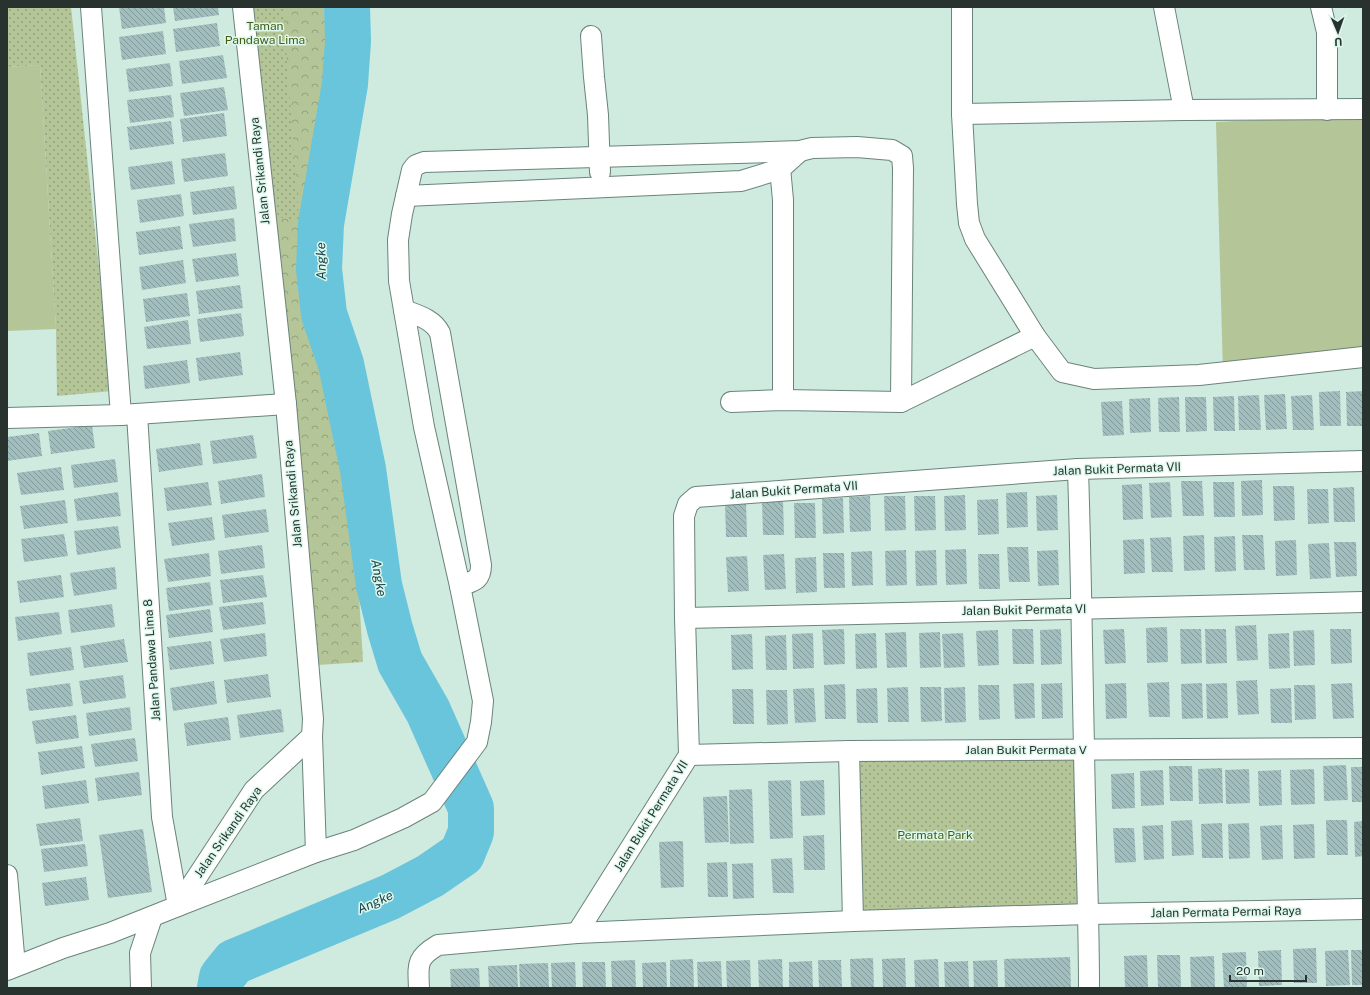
<svg xmlns="http://www.w3.org/2000/svg" width="1370" height="995" font-family="'Public Sans',sans-serif">
<style>
.grass{fill:#b4c597}
.forest{fill:url(#forest-crowns)}
.park{fill:url(#park-dots)}
.lines{fill:none;stroke-linecap:round;stroke-linejoin:round}
.river{stroke:#69c5db;stroke-width:46}
.building{fill:url(#building-back-hatch)}
.minor-casing{stroke:#6b847b;stroke-width:22}
.minor{stroke:#fff;stroke-width:20}
.labels{text-anchor:middle;dominant-baseline:central;stroke-width:3;stroke-linejoin:round;paint-order:stroke}
.park-label{font-size:12px;fill:#485c15;stroke:#dcf8ed}
.street-label{font-size:12px;fill:#28332f;stroke:#dcf8ed}
.water-label{font-size:13px;font-style:italic;fill:#1a444e;stroke:#dcf8ed}
</style>
<defs>
<pattern id="forest-crowns" width="20" height="18" patternUnits="userSpaceOnUse"><rect width="20" height="18" fill="#b4c597"/><path d="M2 6a3 3 0 1 1 6 0M12 15a3 3 0 1 1 6 0" fill="none" stroke="#92a17c"/></pattern>
<pattern id="park-dots" width="8" height="8" patternUnits="userSpaceOnUse"><rect width="8" height="8" fill="#b4c597"/><path d="M2 2h.1M6 6h.1" fill="none" stroke="#92a17c" stroke-width="1.8" stroke-linecap="round"/></pattern>
<pattern id="building-back-hatch" width="6" height="6" patternUnits="userSpaceOnUse"><rect width="6" height="6" fill="#a0bebd"/><path d="M-1 5l2 2M0 0l6 6M5-1l2 2" fill="none" stroke="#829b9a"/></pattern>
</defs>
<rect width="100%" height="100%" fill="#cfeadf"/>
<g class="grass">
<polygon points="40,65 56,329 7,331 7,67"/>
<polygon points="1363,115 1363,355 1223,372 1216,122"/>
</g>
<polygon class="forest" points="235,7 324,7 363,662 303,666"/>
<g class="park">
<polygon points="7,7 71,7 112,391 57,396 56,329 40,65 7,67"/>
<polygon points="243,7 283,7 299,220 265,216"/>
<polygon points="1084,749 1089,914 853,921 849,751"/>
</g>
<g class="lines">
<polyline class="river" points="220,988 222,977 234,962 390,897 430,876 462,854 471,832 471,808 428,711 400,662 390,629 379,585 363,469 341,364 324,314 319,269 321,224 345,84 348,41 347,7"/>
</g>
<g class="building">
<polygon points="119,7 164,7 166,23 122,29"/>
<polygon points="173,7 218,7 219,15 175,21"/>
<polygon points="217,23 220,46 176,52 173,29"/>
<polygon points="163,31 166,54 122,60 119,37"/>
<polygon points="223,55 227,78 182,84 179,61"/>
<polygon points="170,63 173,86 129,92 126,69"/>
<polygon points="224,87 228,110 184,116 180,93"/>
<polygon points="171,95 174,117 130,123 127,100"/>
<polygon points="224,113 227,136 183,142 180,119"/>
<polygon points="171,121 174,144 130,150 127,127"/>
<polygon points="225,153 228,176 184,182 181,159"/>
<polygon points="172,161 175,184 131,190 128,167"/>
<polygon points="234,186 237,209 193,215 190,192"/>
<polygon points="181,194 184,216 140,223 137,200"/>
<polygon points="234,218 236,241 193,247 189,224"/>
<polygon points="180,226 183,249 139,255 136,232"/>
<polygon points="236,253 239,276 196,282 192,259"/>
<polygon points="183,260 186,283 142,290 139,267"/>
<polygon points="240,285 243,308 199,314 196,291"/>
<polygon points="187,293 190,316 146,322 143,299"/>
<polygon points="241,313 244,336 200,342 197,319"/>
<polygon points="188,320 191,344 147,349 144,327"/>
<polygon points="240,352 243,375 199,381 196,358"/>
<polygon points="187,360 190,383 145,389 143,366"/>
<polygon points="1340,391 1341,426 1320,426 1319,392"/>
<polygon points="1363,391 1363,426 1347,426 1346,392"/>
<polygon points="1285,394 1287,429 1266,430 1264,395"/>
<polygon points="1259,395 1261,430 1239,430 1238,396"/>
<polygon points="1312,395 1314,430 1293,430 1291,396"/>
<polygon points="1234,396 1235,431 1214,431 1213,397"/>
<polygon points="1179,397 1180,432 1159,432 1158,398"/>
<polygon points="1185,397 1206,397 1207,431 1186,432"/>
<polygon points="1150,398 1151,432 1130,433 1129,399"/>
<polygon points="1122,401 1124,435 1103,436 1101,402"/>
<polygon points="92,425 95,448 51,454 48,431"/>
<polygon points="39,433 42,456 7,461 7,437"/>
<polygon points="253,435 257,458 213,464 210,441"/>
<polygon points="200,443 203,465 159,472 156,449"/>
<polygon points="115,459 118,482 74,488 71,465"/>
<polygon points="61,467 64,490 21,495 17,473"/>
<polygon points="262,474 265,497 221,504 218,481"/>
<polygon points="1262,480 1263,515 1242,516 1241,481"/>
<polygon points="1181,481 1202,481 1204,516 1183,516"/>
<polygon points="208,482 212,505 167,511 164,488"/>
<polygon points="1170,482 1172,517 1151,518 1149,483"/>
<polygon points="1213,482 1234,482 1235,517 1214,517"/>
<polygon points="1142,484 1143,519 1123,520 1122,485"/>
<polygon points="1273,486 1294,486 1295,520 1274,521"/>
<polygon points="1354,487 1355,522 1334,522 1333,488"/>
<polygon points="1307,489 1328,489 1329,523 1308,524"/>
<polygon points="118,492 121,516 77,521 74,499"/>
<polygon points="1027,492 1028,527 1007,528 1006,493"/>
<polygon points="965,495 966,530 945,531 944,496"/>
<polygon points="1057,495 1058,530 1037,531 1036,496"/>
<polygon points="870,496 871,531 850,532 849,497"/>
<polygon points="884,496 905,496 906,530 885,531"/>
<polygon points="914,496 935,496 936,530 915,531"/>
<polygon points="843,498 844,533 823,534 822,499"/>
<polygon points="998,499 999,534 978,535 977,500"/>
<polygon points="65,500 68,523 24,529 20,506"/>
<polygon points="762,500 783,500 784,535 763,535"/>
<polygon points="725,502 746,502 747,537 726,537"/>
<polygon points="794,503 815,503 816,538 795,538"/>
<polygon points="266,509 269,532 225,538 222,515"/>
<polygon points="212,517 215,540 172,546 168,523"/>
<polygon points="118,526 121,548 77,555 74,531"/>
<polygon points="64,534 68,556 24,562 21,539"/>
<polygon points="1204,535 1205,570 1184,571 1183,536"/>
<polygon points="1242,535 1263,535 1265,570 1244,570"/>
<polygon points="1235,536 1236,571 1215,572 1214,537"/>
<polygon points="1171,537 1173,572 1152,572 1150,538"/>
<polygon points="1144,539 1145,573 1124,574 1123,540"/>
<polygon points="1296,540 1297,575 1276,576 1275,541"/>
<polygon points="1334,542 1356,542 1357,576 1336,577"/>
<polygon points="1329,543 1331,578 1310,579 1308,544"/>
<polygon points="262,545 265,568 221,574 218,551"/>
<polygon points="1007,547 1028,547 1030,582 1009,582"/>
<polygon points="966,549 967,584 946,585 945,550"/>
<polygon points="906,550 907,585 886,586 885,551"/>
<polygon points="936,550 937,585 916,586 915,551"/>
<polygon points="1058,550 1059,585 1038,586 1037,551"/>
<polygon points="872,551 873,585 852,586 851,552"/>
<polygon points="209,553 211,576 168,582 164,559"/>
<polygon points="823,553 844,553 845,588 824,588"/>
<polygon points="784,554 786,589 765,590 763,555"/>
<polygon points="978,554 999,554 1000,589 979,589"/>
<polygon points="747,556 749,591 728,592 726,557"/>
<polygon points="816,557 817,592 796,593 795,558"/>
<polygon points="115,567 117,589 74,596 70,573"/>
<polygon points="61,575 64,597 20,603 17,581"/>
<polygon points="263,575 267,597 223,603 220,580"/>
<polygon points="210,582 213,605 169,611 166,588"/>
<polygon points="263,602 266,624 223,630 219,607"/>
<polygon points="112,604 115,627 71,633 68,610"/>
<polygon points="210,609 213,632 169,638 166,615"/>
<polygon points="59,612 62,634 18,641 15,617"/>
<polygon points="1256,625 1258,660 1237,661 1235,626"/>
<polygon points="1167,627 1168,662 1147,663 1146,628"/>
<polygon points="844,629 845,664 824,665 822,630"/>
<polygon points="1012,629 1033,629 1034,664 1013,664"/>
<polygon points="1061,629 1062,664 1041,665 1040,630"/>
<polygon points="1124,629 1126,663 1105,664 1103,630"/>
<polygon points="1180,629 1201,629 1202,663 1181,664"/>
<polygon points="1205,629 1226,629 1227,663 1206,664"/>
<polygon points="1330,629 1351,629 1352,663 1331,664"/>
<polygon points="998,630 999,665 978,666 976,631"/>
<polygon points="1314,630 1315,665 1294,666 1293,631"/>
<polygon points="906,632 907,667 887,668 885,633"/>
<polygon points="940,632 941,667 920,668 919,633"/>
<polygon points="265,633 267,656 224,662 220,639"/>
<polygon points="813,633 814,668 793,669 792,634"/>
<polygon points="876,633 877,668 856,669 855,634"/>
<polygon points="963,633 965,667 944,668 942,634"/>
<polygon points="1289,633 1290,668 1269,669 1268,634"/>
<polygon points="752,634 753,669 732,670 731,635"/>
<polygon points="786,635 787,670 766,670 765,636"/>
<polygon points="124,639 128,662 84,668 80,646"/>
<polygon points="211,641 214,664 170,670 167,647"/>
<polygon points="71,647 74,670 30,676 27,653"/>
<polygon points="268,674 271,697 227,703 224,680"/>
<polygon points="123,675 126,698 83,704 79,681"/>
<polygon points="1257,680 1259,714 1238,715 1236,681"/>
<polygon points="214,681 217,704 173,711 170,688"/>
<polygon points="1169,682 1170,717 1149,717 1147,683"/>
<polygon points="70,683 73,706 29,711 26,689"/>
<polygon points="1034,683 1035,718 1015,719 1013,684"/>
<polygon points="1062,683 1063,718 1042,719 1041,684"/>
<polygon points="1126,683 1127,718 1106,719 1105,684"/>
<polygon points="1202,683 1203,718 1182,719 1181,684"/>
<polygon points="1227,683 1228,718 1207,719 1206,684"/>
<polygon points="1352,683 1354,718 1333,719 1331,684"/>
<polygon points="845,684 846,719 825,719 824,685"/>
<polygon points="978,685 999,685 1000,719 979,720"/>
<polygon points="1294,685 1315,685 1316,719 1295,720"/>
<polygon points="908,687 909,722 888,722 887,688"/>
<polygon points="920,687 941,687 942,721 921,722"/>
<polygon points="965,687 966,722 945,723 944,688"/>
<polygon points="814,688 816,722 795,723 793,689"/>
<polygon points="877,688 878,723 857,723 856,689"/>
<polygon points="1291,688 1292,723 1271,723 1270,689"/>
<polygon points="732,689 753,689 754,724 733,724"/>
<polygon points="766,690 787,690 788,724 767,725"/>
<polygon points="130,707 132,730 89,736 86,713"/>
<polygon points="281,709 284,732 240,738 237,715"/>
<polygon points="76,715 79,738 36,744 32,721"/>
<polygon points="228,717 231,740 187,746 184,723"/>
<polygon points="135,738 138,761 95,767 91,744"/>
<polygon points="82,746 85,768 41,775 38,752"/>
<polygon points="1346,765 1348,800 1324,801 1323,766"/>
<polygon points="1169,766 1192,766 1193,801 1170,801"/>
<polygon points="1351,767 1363,767 1363,802 1352,802"/>
<polygon points="1222,768 1223,803 1199,804 1198,769"/>
<polygon points="1249,769 1250,803 1226,804 1225,770"/>
<polygon points="1314,769 1315,804 1291,805 1290,770"/>
<polygon points="1163,770 1164,805 1141,806 1140,771"/>
<polygon points="1281,770 1282,805 1259,806 1258,771"/>
<polygon points="139,772 142,795 98,801 95,778"/>
<polygon points="1134,773 1135,808 1112,809 1111,774"/>
<polygon points="86,780 89,803 45,809 42,786"/>
<polygon points="791,780 793,838 770,839 768,781"/>
<polygon points="824,780 825,815 801,816 800,781"/>
<polygon points="752,789 754,843 730,844 729,790"/>
<polygon points="727,796 729,842 705,843 703,797"/>
<polygon points="80,818 83,841 40,846 36,824"/>
<polygon points="1192,820 1194,855 1172,856 1171,821"/>
<polygon points="1326,820 1347,820 1348,855 1327,855"/>
<polygon points="1363,821 1363,856 1355,857 1354,822"/>
<polygon points="1222,823 1223,858 1202,858 1201,824"/>
<polygon points="1249,823 1250,858 1229,859 1228,824"/>
<polygon points="1314,824 1315,858 1294,859 1293,825"/>
<polygon points="1163,825 1164,859 1144,860 1142,826"/>
<polygon points="1282,825 1283,859 1262,860 1260,826"/>
<polygon points="1113,828 1134,828 1136,862 1115,863"/>
<polygon points="143,829 152,892 108,898 99,835"/>
<polygon points="824,835 825,870 804,870 803,836"/>
<polygon points="683,841 684,887 661,888 659,842"/>
<polygon points="85,844 88,866 44,872 41,849"/>
<polygon points="792,858 794,893 773,893 771,859"/>
<polygon points="727,862 728,897 708,897 707,863"/>
<polygon points="753,863 754,898 733,899 732,864"/>
<polygon points="86,877 89,900 45,906 42,883"/>
<polygon points="1316,948 1317,983 1294,983 1293,949"/>
<polygon points="1281,950 1282,985 1259,986 1258,951"/>
<polygon points="1348,950 1350,985 1326,986 1325,951"/>
<polygon points="1351,950 1363,950 1363,985 1352,985"/>
<polygon points="1246,952 1247,987 1224,988 1222,953"/>
<polygon points="1147,955 1148,988 1125,988 1124,956"/>
<polygon points="1157,955 1180,955 1181,988 1158,988"/>
<polygon points="1214,956 1215,988 1191,988 1190,957"/>
<polygon points="1070,957 1071,988 1005,988 1004,959"/>
<polygon points="873,958 874,988 851,988 850,959"/>
<polygon points="905,958 906,988 883,988 882,959"/>
<polygon points="693,959 694,988 670,988 670,960"/>
<polygon points="782,959 783,988 759,988 758,960"/>
<polygon points="938,959 939,988 915,988 914,960"/>
<polygon points="635,960 636,988 612,988 611,961"/>
<polygon points="750,960 751,988 727,988 726,961"/>
<polygon points="818,960 841,960 842,988 819,988"/>
<polygon points="997,960 998,988 974,988 973,961"/>
<polygon points="721,961 722,988 698,988 697,962"/>
<polygon points="812,961 813,988 789,988 789,962"/>
<polygon points="968,961 969,988 945,988 944,962"/>
<polygon points="575,962 576,988 552,988 551,963"/>
<polygon points="582,962 605,962 606,988 583,988"/>
<polygon points="666,962 667,988 643,988 642,963"/>
<polygon points="548,963 549,988 520,988 519,964"/>
<polygon points="517,965 518,988 489,988 488,966"/>
<polygon points="479,968 480,988 451,988 450,969"/>
</g>
<g class="lines">
<g class="minor-casing">
<g id="minor">
<polyline points="91,7 121,415"/>
<polyline points="962,7 962,114 967,204 969,223 975,239 1035,336 1062,372 1094,379 1199,375 1363,357"/>
<polyline points="1164,7 1184,110"/>
<polyline points="1321,7 1327,32 1327,110"/>
<polyline points="591,36 594,77 598,115 600,172"/>
<polyline points="962,114 1184,110 1363,109"/>
<polyline points="779,157 783,200 783,400"/>
<polyline points="406,196 741,181 780,169 800,151"/>
<path d="M404 310C417 315 433 319 440 333L481 565C481 581 473 581 460 586"/>
<polyline points="731,402 783,400 901,402 1035,336"/>
<polyline points="137,414 162,817 178,906 316,852 354,840 403,818 432,802 477,742 481,722 483,701 460,586 424,427 399,281 398,240 402,214 412,170 416,165 424,162 738,153 800,151 812,148 857,147 892,150 902,156 903,168 901,402"/>
<polyline points="7,418 121,415 286,404"/>
<path d="M1078 469C1081 562 1082 655 1084 748 1085 828 1089 908 1089 988"/>
<polyline points="685,618 1363,602"/>
<polyline points="312,736 316,852"/>
<polyline points="849,751 853,921"/>
<polyline points="689,755 849,751 1363,748"/>
<polyline points="7,875 15,966"/>
<polyline points="577,933 689,755 685,618 684,516 688,504 696,497 1078,469 1363,461"/>
<polyline points="7,970 63,948 110,933 178,906 254,790 312,736 313,719 286,404 243,7"/>
<polyline points="141,988 140,953 152,917"/>
<path d="M419 988C418 964 416 958 438 945L577 933 853 921 1089 914 1363 909"/>
</g>
</g>
<use href="#minor" class="minor"/>
</g>
<g class="labels">
<g class="park-label">
<text x="265" y="26">Taman<tspan x="265" dy="14">Pandawa Lima</tspan></text>
<text x="935" y="835">Permata Park</text>
</g>
<g class="street-label">
<text transform="translate(260 171) rotate(-96)">Jalan Srikandi Raya</text>
<text transform="translate(1117 469) rotate(-2)">Jalan Bukit Permata VII</text>
<text transform="translate(794 490) rotate(-4)">Jalan Bukit Permata VII</text>
<text transform="translate(293 494) rotate(-95)">Jalan Srikandi Raya</text>
<text transform="translate(1024 610) rotate(-1)">Jalan Bukit Permata VI</text>
<text transform="translate(152 660) rotate(-94)">Jalan Pandawa Lima 8</text>
<text x="1026" y="750">Jalan Bukit Permata V</text>
<text transform="translate(651 816) rotate(-58)">Jalan Bukit Permata VII</text>
<text transform="translate(228 832) rotate(-55)">Jalan Srikandi Raya</text>
<text transform="translate(1226 912) rotate(-1)">Jalan Permata Permai Raya</text>
</g>
<g class="water-label">
<text transform="translate(321 261) rotate(-91)">Angke</text>
<text transform="translate(379 578) rotate(80)">Angke</text>
<text transform="translate(375 902) rotate(-24)">Angke</text>
</g>
</g>
<rect width="1370" height="995" fill="none" stroke="#28332f" stroke-width="16"/>
<g transform="translate(1338 32) rotate(178)" stroke="#dcf8ed" stroke-width="3" paint-order="stroke">
<path d="M0-3L7 15L0 10L-7 15Z" fill="#28332f"/>
<text y="-6" font-size="11" font-weight="bold" text-anchor="middle" fill="#28332f">U</text>
</g>
<path d="M1230 975v6h76v-6" fill="none" stroke="#28332f" stroke-width="2"/>
<text x="1236" y="975" font-size="12" fill="#28332f" stroke="#dcf8ed" stroke-width="3" paint-order="stroke">20 m</text>
</svg>
